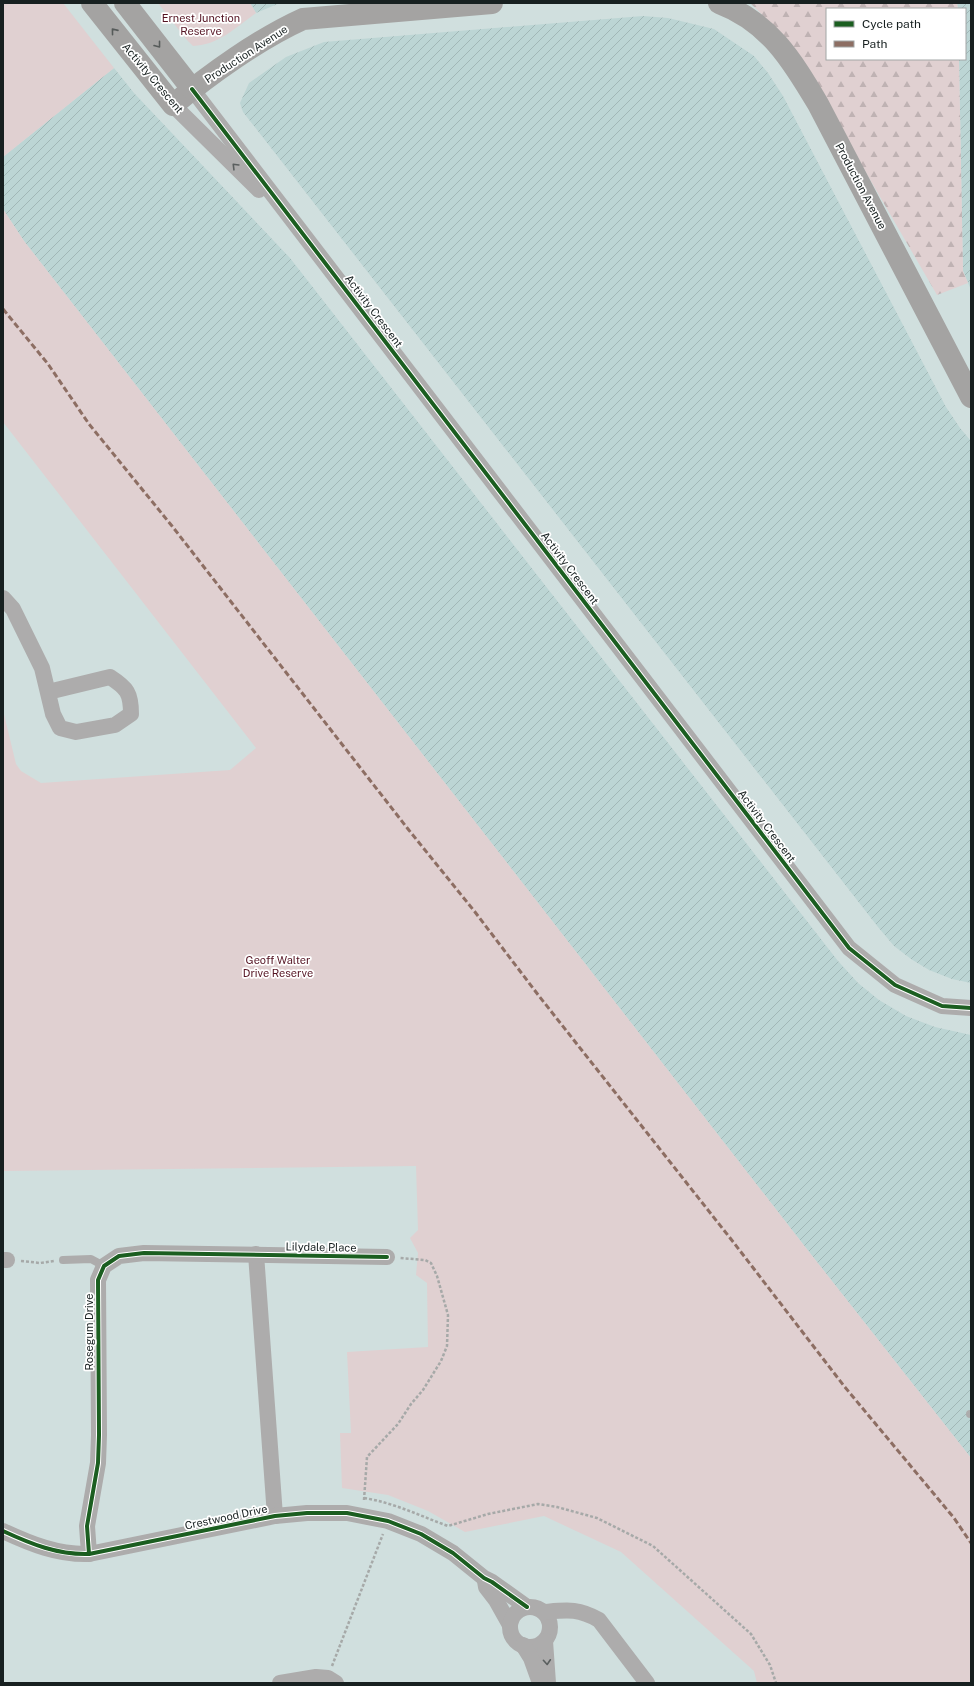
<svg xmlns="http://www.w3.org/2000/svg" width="974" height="1686" font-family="'Public Sans',sans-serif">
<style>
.industrial{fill:url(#industrial-furrows)}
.forest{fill:url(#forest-firs)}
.park{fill:#e0d0d1}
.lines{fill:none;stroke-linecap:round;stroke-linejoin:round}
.path{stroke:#a6a9a8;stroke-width:2.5;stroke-dasharray:3 2;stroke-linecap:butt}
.lane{stroke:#adacac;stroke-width:8}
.street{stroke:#adacac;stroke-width:16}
.secondary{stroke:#a4a3a2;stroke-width:22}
.quiet{stroke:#8d6e63;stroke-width:3;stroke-dasharray:6 3;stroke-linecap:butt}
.cycleway-casing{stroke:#fff;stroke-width:6}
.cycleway{stroke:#1b5e20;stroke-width:4}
.oneway{stroke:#565b5a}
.oneway2{stroke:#5a5f5f}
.labels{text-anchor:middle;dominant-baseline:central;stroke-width:3.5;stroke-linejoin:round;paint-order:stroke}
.park-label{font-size:11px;fill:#541322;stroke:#fff}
.street-label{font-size:11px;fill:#172020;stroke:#fff}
</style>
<defs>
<pattern id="industrial-furrows" width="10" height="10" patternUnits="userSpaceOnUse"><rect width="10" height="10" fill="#bcd5d4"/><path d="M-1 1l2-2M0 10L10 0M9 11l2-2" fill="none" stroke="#a1b7b6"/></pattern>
<pattern id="forest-firs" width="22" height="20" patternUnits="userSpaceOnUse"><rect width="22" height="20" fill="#e0d0d1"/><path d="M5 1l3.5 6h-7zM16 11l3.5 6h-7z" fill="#bfb2b3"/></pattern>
</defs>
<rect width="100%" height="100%" fill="#d0dfde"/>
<g class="industrial">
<polygon points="250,3 280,3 256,13"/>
<polygon points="957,3 971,3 971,290 963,271 959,59 965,59 965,9 958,9"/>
<polygon points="643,16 668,18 714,29 754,56 768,73 783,96 946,407 960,428 971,441 971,983 952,979 929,970 911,959 894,946 878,927 243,112 240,103 249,83 286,57 324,42"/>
<polygon points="114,68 134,93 290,258 838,961 858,983 879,1000 906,1016 935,1027 971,1035 971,1458 806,1248 24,241 3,209 3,157"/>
</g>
<polygon class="forest" points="750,3 957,3 958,9 827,9 827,59 959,59 963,271 968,283 937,295 818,90 787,39"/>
<g class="park">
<polygon points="3,3 63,3 114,68 3,157"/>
<path d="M158 3H250L256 13C236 27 219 45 193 46L186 39Z"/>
<polygon points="3,209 24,241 806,1248 971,1458 971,1683 757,1683 754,1671 621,1552 544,1516 465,1532 428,1511 388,1495 342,1488 340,1433 351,1433 347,1352 428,1347 427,1283 416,1275 418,1253 410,1238 418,1230 416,1166 3,1171 3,710 16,764 21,771 41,783 230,770 256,748 3,422"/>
</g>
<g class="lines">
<g class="path">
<polyline points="21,1261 40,1263 54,1261"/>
<path d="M364 1498C395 1503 420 1516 448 1526L488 1514 538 1504 557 1507 597 1518 653 1546 751 1634 770 1665 776 1683"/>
<polyline points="364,1500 367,1457 398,1424 411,1404 423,1390 441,1361 447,1346 448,1315 437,1276 431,1263 425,1260 400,1258"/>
<polyline points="332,1666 383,1534"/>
</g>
<g class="lane">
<polyline points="63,1260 91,1259 104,1266"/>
<polyline points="970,1414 971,1414"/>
</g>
<g class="street">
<polyline points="192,89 849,948 895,985 942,1006 971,1008"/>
<polyline points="173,105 259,190"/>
<path d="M3 598 13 609 42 668 53 714 60 728 76 732 115 725 131 714C131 693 127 688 110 677L48 692"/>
<polyline points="256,1254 275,1516"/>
<polyline points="3,1260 7,1260"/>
<path d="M3 1531C31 1544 58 1555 89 1554L275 1516 307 1513H347L388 1521 421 1534 453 1553 484 1578 492 1582 527 1607"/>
<polyline points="89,1554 87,1526 98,1463 99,1435 98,1280 104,1266 119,1256 144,1253 387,1257"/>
<polyline points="485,1581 486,1587 496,1600 510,1625"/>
<circle cx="530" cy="1627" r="20"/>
<path d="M544 1612C567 1610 578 1608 599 1620L647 1683"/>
<polyline points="545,1641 548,1683"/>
<polyline points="523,1645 531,1658 540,1683"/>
<polyline points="280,1683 316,1677 328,1678 336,1683"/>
</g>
<g class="secondary">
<path d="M92 3 173 105C210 74 259 39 303 19L492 3"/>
<polyline points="125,3 192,89"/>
<path d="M719 3C769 22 792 60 818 104L971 397"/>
</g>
<polyline class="quiet" points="3,309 48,364 89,424 172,526 408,829 475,912 539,996 734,1243 844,1386 954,1518 971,1543"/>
<g class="cycleway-casing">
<g id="cycleway">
<polyline points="192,89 849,948 895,985 942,1006 971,1008"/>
<path d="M3 1531C31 1544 58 1555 89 1554L275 1516 307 1513H347L388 1521 421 1534 453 1553 484 1578 492 1582 527 1607"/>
<polyline points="89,1554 87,1526 98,1463 99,1435 98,1280 104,1266 119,1256 144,1253 387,1257"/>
</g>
</g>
<use href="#cycleway" class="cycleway"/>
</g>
<defs><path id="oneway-chevron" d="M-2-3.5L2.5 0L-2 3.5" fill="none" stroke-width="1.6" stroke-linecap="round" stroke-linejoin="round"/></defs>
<g class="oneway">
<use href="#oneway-chevron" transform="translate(114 31) rotate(-129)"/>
<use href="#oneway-chevron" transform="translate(158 45) rotate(52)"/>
</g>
<g class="oneway2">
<use href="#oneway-chevron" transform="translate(235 166) rotate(-135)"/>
<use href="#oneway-chevron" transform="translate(547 1662) rotate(86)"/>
</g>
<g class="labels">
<g class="park-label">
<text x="201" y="18">Ernest Junction<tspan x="201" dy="13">Reserve</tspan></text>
<text x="278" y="960">Geoff Walter<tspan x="278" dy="13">Drive Reserve</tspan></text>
</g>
<g class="street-label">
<text transform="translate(246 54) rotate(-33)">Production Avenue</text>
<text transform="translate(153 78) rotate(50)">Activity Crescent</text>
<text transform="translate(861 186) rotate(62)">Production Avenue</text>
<text transform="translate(374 311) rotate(53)">Activity Crescent</text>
<text transform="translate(570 568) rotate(53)">Activity Crescent</text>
<text transform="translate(767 826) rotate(53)">Activity Crescent</text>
<text transform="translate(321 1247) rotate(1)">Lilydale Place</text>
<text transform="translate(89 1332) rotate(-90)">Rosegum Drive</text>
<text transform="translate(226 1517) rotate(-12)">Crestwood Drive</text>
</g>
</g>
<rect width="974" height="1686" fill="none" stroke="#172020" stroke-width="8"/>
<rect x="826" y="8" width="140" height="52" fill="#ffffff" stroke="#a2a6a6"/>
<rect x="834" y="21" width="20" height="6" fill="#1b5e20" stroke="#a2a6a6"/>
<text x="862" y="28" font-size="12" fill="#172020">Cycle path</text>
<rect x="834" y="41" width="20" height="6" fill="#8d6e63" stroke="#a2a6a6"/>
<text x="862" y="48" font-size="12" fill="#172020">Path</text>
</svg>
